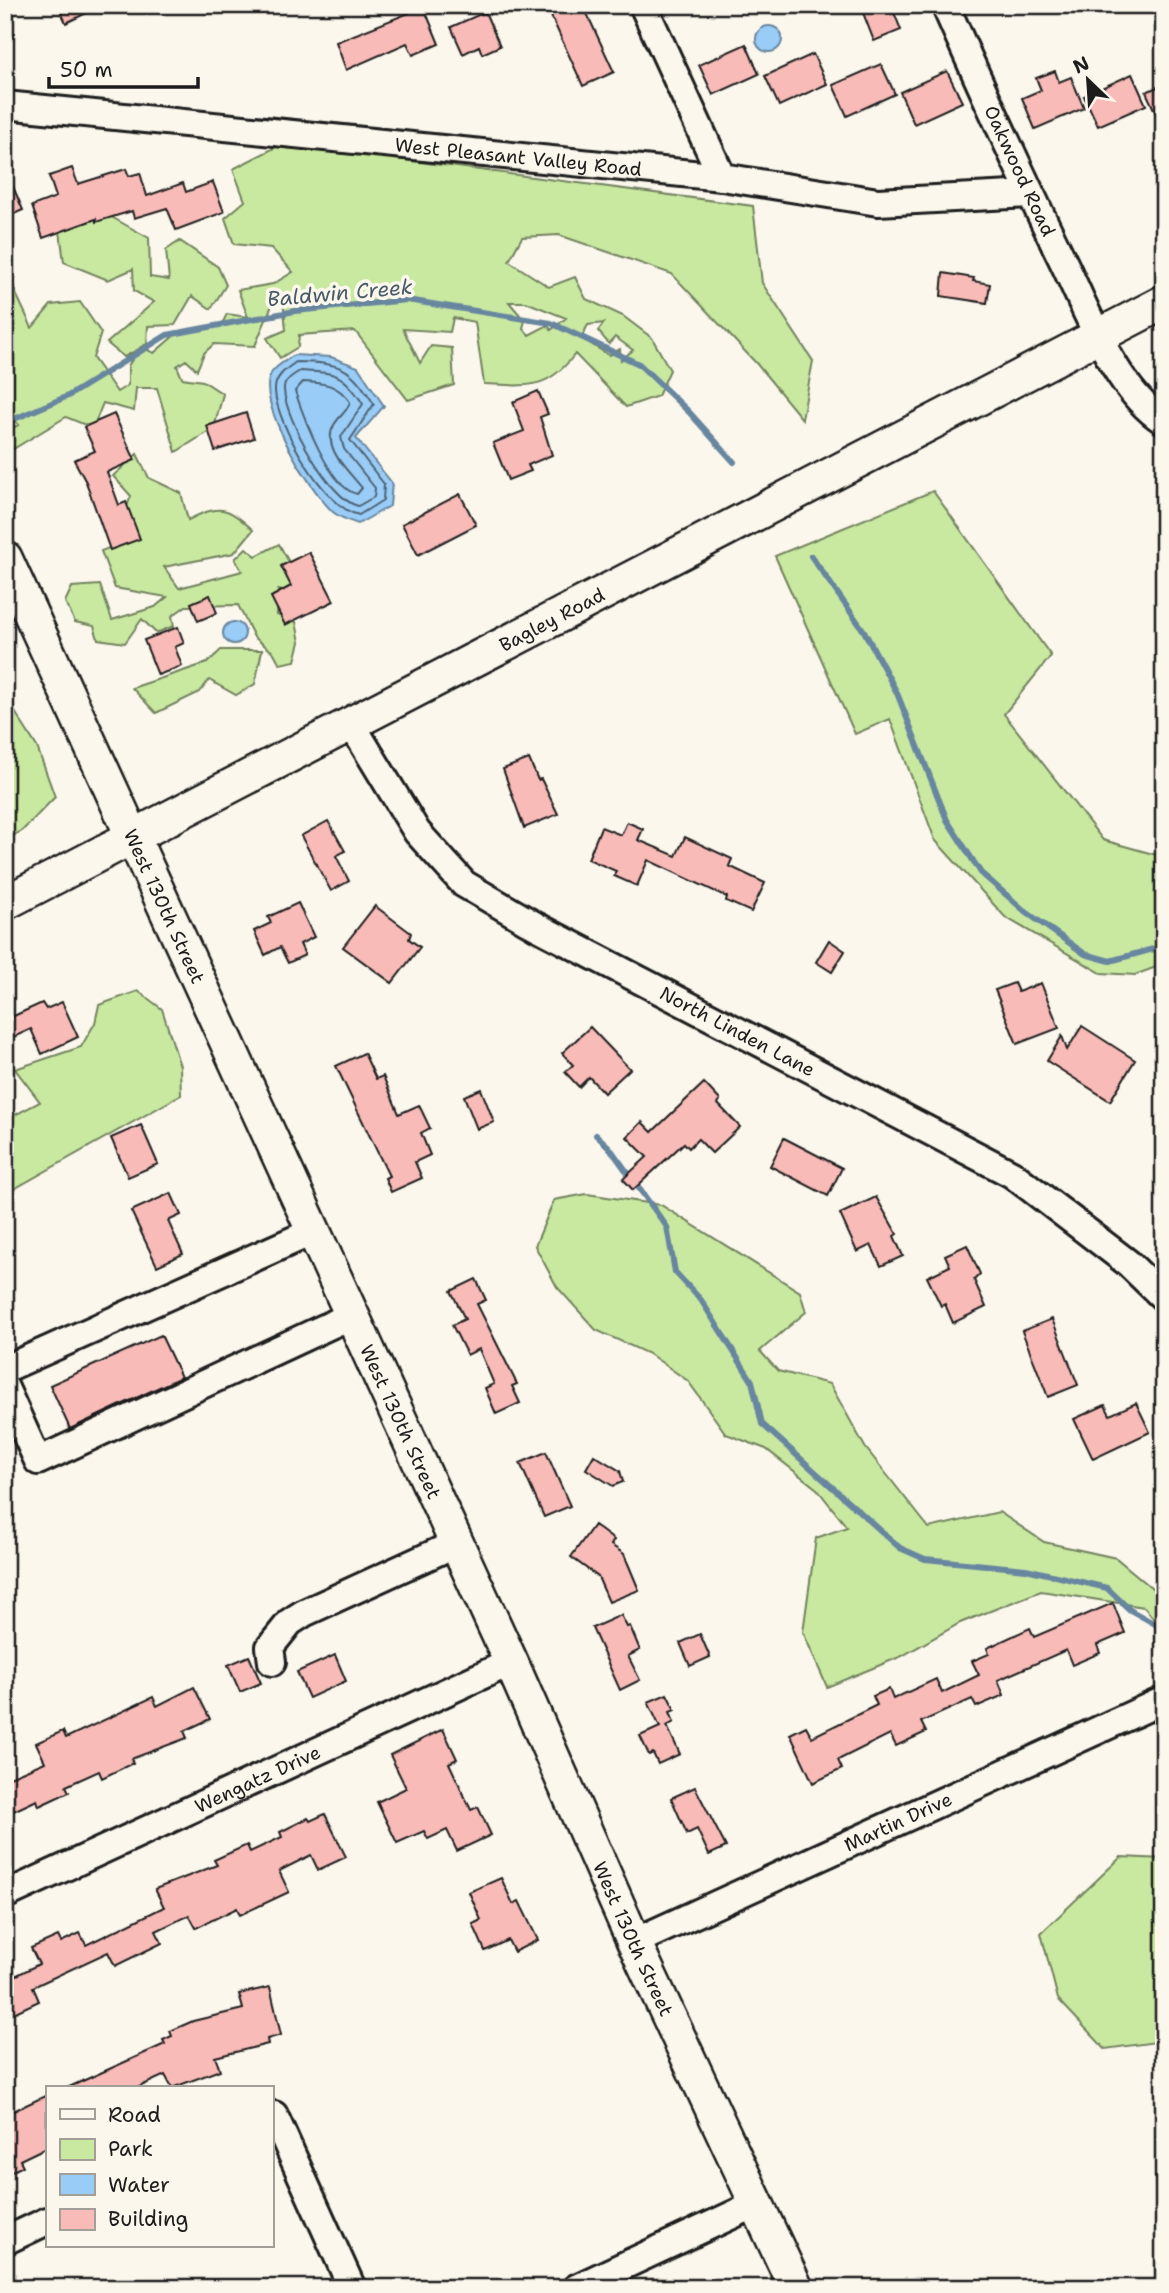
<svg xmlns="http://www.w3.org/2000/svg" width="1169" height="2293" font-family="'Shantell Sans',sans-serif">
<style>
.green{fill:#c9e9a1;stroke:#72825e;stroke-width:2;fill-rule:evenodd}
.water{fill:#99ccf6;stroke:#67869f;stroke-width:2}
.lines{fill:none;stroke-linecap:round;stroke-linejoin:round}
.shore{stroke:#4e6273;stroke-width:2}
.stream{stroke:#67869f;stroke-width:6}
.building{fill:#f8bbb8;stroke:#1c1c1c;stroke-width:2}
.minor-casing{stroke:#1c1c1c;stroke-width:32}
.major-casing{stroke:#1c1c1c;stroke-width:38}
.minor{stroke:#fbf7ec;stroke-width:26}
.major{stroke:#fbf7ec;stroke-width:33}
.labels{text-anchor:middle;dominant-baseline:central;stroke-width:7;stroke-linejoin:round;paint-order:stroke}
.street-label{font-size:19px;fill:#1c1c1c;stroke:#fbf7ec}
.water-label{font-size:21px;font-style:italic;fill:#485a68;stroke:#fbf7ec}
</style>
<rect width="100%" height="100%" fill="#fbf7ec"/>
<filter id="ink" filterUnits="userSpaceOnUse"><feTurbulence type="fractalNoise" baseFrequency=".0143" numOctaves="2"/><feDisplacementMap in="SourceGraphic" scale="14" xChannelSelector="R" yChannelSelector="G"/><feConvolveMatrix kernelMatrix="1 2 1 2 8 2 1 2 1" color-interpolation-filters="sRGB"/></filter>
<g filter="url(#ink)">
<g class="green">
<path d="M282 144 753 206 762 283 813 361 802 419 756 363 672 274 559 235 522 237 509 261 549 287 575 277 586 299 623 316 652 338 670 370 658 396 626 407 575 354C547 391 527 386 484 384L475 322 453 318 450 332 403 329 420 363 431 346 452 348 454 385 408 400 355 331 299 335 298 347 280 358 267 338 286 330 283 300 275 298 255 346 214 344 204 353 197 370 186 360 177 366 182 378 203 381 223 394 214 428 176 452 157 388H136L134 411 103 403 93 428 66 417 5 454V431L19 425 5 411V270L32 328 51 305 80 302 101 333 93 358 117 392 128 385V366L139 349 124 357 107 343 154 302 134 291 133 269 108 280 64 262 58 216 97 209 149 238 150 277 169 280 166 250 180 241 218 267 226 285 211 309 192 296 175 325 148 326 147 344 141 347 154 353 176 334 221 326 227 314 248 317 238 290 273 284 293 272 271 248 234 244 225 218 245 201 233 169ZM509 302H526L566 318 551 330 548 325 529 335 523 328 525 321ZM604 323 598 331 609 344 615 337 633 350 621 360 620 349 609 355 581 338 588 325Z"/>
<path d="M137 454 149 478 181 493 188 520C219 504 227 506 253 530L234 553 164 567 179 588 242 571 235 559 246 548 256 556 279 544 300 582 291 591 278 590 277 615 296 622 300 642 295 661 280 664 274 653 254 637 238 605 186 606 172 616 174 626 156 633 142 619 125 643 98 639 94 626 75 622 65 602 72 587 100 585 112 620 155 607 167 597 115 588 101 551 124 542V514L131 496 113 476Z"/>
<polygon points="933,491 1051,656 1004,714 1103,840 1164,857 1164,964 1135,975 1101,973 1005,917 935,840 890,719 855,734 775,556"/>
<polygon points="221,650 262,650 255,684 236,695 209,680 200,692 156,713 132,688 207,663"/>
<polygon points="5,696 37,747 55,797 22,831 5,840"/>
<polygon points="138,991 162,1009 180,1066 181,1095 5,1194 5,1120 40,1102 15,1069 81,1047 95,1023 99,1005"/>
<polygon points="587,1194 661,1205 800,1292 806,1312 760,1351 778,1371 830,1384 865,1447 929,1528 999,1512 1044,1542 1116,1558 1164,1598 1164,1631 1144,1607 1041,1591 960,1623 902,1656 827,1687 803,1632 816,1538 847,1527 817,1489 766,1449 726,1434 688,1381 651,1355 596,1330 557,1287 535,1246 554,1200"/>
<polygon points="1121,1857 1164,1859 1164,2041 1105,2049 1058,1999 1041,1933"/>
</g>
<g class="water">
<circle cx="769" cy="39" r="13"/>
<path d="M294 355 331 357 358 367 384 406 356 438 392 483 390 506 358 524C350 521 340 518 333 512 312 493 252 399 272 372 277 365 287 360 294 355Z"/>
<circle cx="234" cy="633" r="11"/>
</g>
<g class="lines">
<g class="shore">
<path d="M296 362C342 363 350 366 374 404L350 440 384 484 383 500 359 515C325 509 276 423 275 391 274 377 286 369 296 362Z"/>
<path d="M300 371C336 373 343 372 363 404L341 437 344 449 375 488 374 497 358 506C330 500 285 418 284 390 283 381 293 375 300 371Z"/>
<path d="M303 382C324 383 338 384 350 402 348 411 339 416 334 425 321 448 349 471 362 488L357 494C330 489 303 415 295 391Z"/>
</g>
<g class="stream">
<polyline points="5,423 68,396 167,335 295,311 407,300 551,323 639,364 689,412 734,462"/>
<polyline points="811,556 864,631 897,693 947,820 981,873 1026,912 1085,954 1110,961 1164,946"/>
<polyline points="596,1135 609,1147 667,1227 675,1272 701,1300 752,1381 762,1424 900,1548 925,1559 1026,1569 1107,1588 1130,1610 1164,1629"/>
</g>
</g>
<g class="building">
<polygon points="58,5 103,5 66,23"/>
<polygon points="406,5 423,5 439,44 413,55 407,43 346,70 336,42 409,13"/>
<polygon points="546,5 583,5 614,72 583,86"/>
<polygon points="860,5 891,5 901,30 874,41"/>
<polygon points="485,12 500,46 482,54 479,46 463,54 451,27"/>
<polygon points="746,44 759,74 713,95 699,65"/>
<polygon points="813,54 827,84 779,106 765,76"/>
<polygon points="881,64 895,94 847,116 833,85"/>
<polygon points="947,71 962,102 914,124 900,92"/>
<polygon points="1055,71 1059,82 1071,77 1084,108 1035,129 1022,98 1041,90 1036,78"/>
<polygon points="1132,74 1146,105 1098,126 1084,96"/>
<polygon points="1164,84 1164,131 1146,92"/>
<polygon points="5,168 23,210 5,218"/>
<polygon points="72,168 78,184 126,169 129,176 140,173 147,196 183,183 186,192 213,182 224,212 176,230 167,208 134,218 132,211 96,222 96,219 43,238 32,206 56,197 49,176"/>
<polygon points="943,273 974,278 973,281 990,284 987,303 941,296"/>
<polygon points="538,391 548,414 540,417 552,455 528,465 531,471 508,480 493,443 524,431 513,402"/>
<polygon points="246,413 254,438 215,451 207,426"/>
<polygon points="114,414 135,460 107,472 119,505 126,502 140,539 110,550 86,482 74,460 95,451 84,427"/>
<polygon points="460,494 476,525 418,555 402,524"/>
<polygon points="309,552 334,601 285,625 271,597 291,586 281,566"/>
<polygon points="210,595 217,613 198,621 191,603"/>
<polygon points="178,627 184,643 175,647 182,666 158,675 144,640"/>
<polygon points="529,759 538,780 541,779 558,814 524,828 503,769"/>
<polygon points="328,821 345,851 336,856 349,881 331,891 301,836"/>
<polygon points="627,822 643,829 638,840 676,856 685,837 732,859 729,866 765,883 751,912 726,901 727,897 648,860 637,886 614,876 616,871 588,859 601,827 621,835"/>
<polygon points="298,903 314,937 300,944 305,955 288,963 280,947 265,955 254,931 271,923 268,917"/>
<polygon points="375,906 411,933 409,939 420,947 392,983 343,947"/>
<polygon points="829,940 845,951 832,972 816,962"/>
<polygon points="1014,983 1018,992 1041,983 1059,1028 1017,1044 995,990"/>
<polygon points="62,1002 78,1037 42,1054 31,1029 5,1041 5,1020 42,1003 46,1009"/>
<polygon points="1082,1026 1135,1060 1110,1101 1047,1061 1062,1036 1067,1050"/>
<polygon points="590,1027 630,1069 604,1093 589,1077 579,1087 565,1072 573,1065 562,1053"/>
<polygon points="364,1053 376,1079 383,1076 399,1114 419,1105 430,1128 421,1133 430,1155 415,1162 422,1178 391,1192 385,1178 389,1176 336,1066"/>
<polygon points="704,1083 720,1100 718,1104 740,1127 712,1153 698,1139 689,1148 684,1143 633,1190 623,1179 647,1157 627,1137 642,1122 652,1132"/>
<polygon points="481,1089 494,1122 477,1129 464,1096"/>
<polygon points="141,1125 158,1164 128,1177 111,1138"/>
<polygon points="784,1138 842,1168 828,1196 770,1166"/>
<polygon points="171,1193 181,1215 168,1221 183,1254 157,1266 131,1211"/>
<polygon points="876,1197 897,1234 894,1236 903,1256 881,1266 871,1245 857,1252 840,1214"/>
<polygon points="967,1245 980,1274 974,1280 986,1307 953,1323 945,1304 941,1306 927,1277 950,1266 945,1255"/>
<polygon points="476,1279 486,1300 477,1304 517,1384 512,1386 520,1403 496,1414 485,1388 494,1384 479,1349 467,1355 452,1325 465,1319 451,1291"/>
<polygon points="1052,1319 1078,1385 1048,1397 1022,1331"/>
<polygon points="161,1335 181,1377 70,1429 50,1385"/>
<polygon points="1136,1403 1150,1432 1093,1459 1074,1419 1105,1405 1110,1415"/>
<polygon points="546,1452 570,1506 544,1517 520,1463"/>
<polygon points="594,1455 620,1471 623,1482 613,1486 586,1469"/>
<polygon points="594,1525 614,1540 611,1545 624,1554 639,1590 609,1602 598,1577 571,1557"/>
<polygon points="1113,1603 1125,1633 1097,1645 1100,1653 1072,1665 1066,1650 998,1680 1004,1695 976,1707 972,1699 921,1722 926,1732 896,1746 890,1734 838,1760 842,1769 813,1783 790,1734 806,1726 812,1737 877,1705 873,1696 889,1689 893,1699 936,1679 942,1693 979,1675 972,1661 989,1654 987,1648 1030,1628 1034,1637"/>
<polygon points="621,1615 627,1627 630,1626 640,1650 628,1656 640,1680 620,1690 592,1628"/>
<polygon points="700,1634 710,1657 690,1666 680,1643"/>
<polygon points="335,1655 346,1681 309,1698 297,1672"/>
<polygon points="249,1656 261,1683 240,1692 228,1665"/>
<polygon points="194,1687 210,1719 184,1731 187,1738 131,1759 133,1763 102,1778 99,1771 66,1786 69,1792 39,1806 37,1800 5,1815 5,1779 45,1762 36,1743 63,1731 66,1738 153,1697 157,1706"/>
<polygon points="667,1694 675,1710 670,1712 674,1722 667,1726 680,1754 658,1764 653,1753 649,1755 640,1736 660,1727 648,1702"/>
<polygon points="443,1729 457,1759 449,1763 471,1810 478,1807 491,1835 457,1851 447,1830 428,1839 424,1831 397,1843 377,1802 406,1788 390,1755"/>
<polygon points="695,1787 726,1847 709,1855 697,1829 687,1834 671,1798"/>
<polygon points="325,1814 346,1857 318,1870 311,1855 279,1871 289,1892 240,1915 237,1908 196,1928 189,1915 156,1931 162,1943 115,1966 108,1952 33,1987 39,2001 5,2017 5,1981 39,1964 31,1948 58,1936 61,1942 80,1933 86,1945 164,1907 155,1889 217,1865 214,1860 247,1845 250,1852 282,1837 280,1832 308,1818 310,1821"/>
<polygon points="501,1878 513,1904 519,1901 538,1940 514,1952 508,1940 485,1951 473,1924 481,1920 469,1892"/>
<polygon points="270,1987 281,2035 267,2039 268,2044 215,2057 220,2070 172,2088 165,2075 137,2088 67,2088 165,2044 163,2040 172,2036 170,2031 193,2021 243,2009 239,1994"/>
<polygon points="47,2095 47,2147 20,2160 23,2166 5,2175 5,2115"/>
</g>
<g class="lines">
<g class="minor-casing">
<g id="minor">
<polyline points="643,5 722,177"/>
<path id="s1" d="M945 5C983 91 1022 177 1063 261 1087 311 1116 391 1164 421"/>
<path id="s2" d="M5 105 722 177 878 202 1030 194"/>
<path id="s3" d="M352 725 417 832 464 884 536 926 1012 1174 1128 1263 1164 1298"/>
<polyline points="5,1369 314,1231"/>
<polyline points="5,1388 38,1461 352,1315"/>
<polyline points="272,1662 270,1647 290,1622 304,1613 457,1543"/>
<path id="s4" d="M5 1895 511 1662"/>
<path id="s5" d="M634 1942 1164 1700"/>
<polyline points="271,2116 274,2115 352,2288"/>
<polyline points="5,2241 47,2221"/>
<polyline points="576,2288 758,2203"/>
</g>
</g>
<g class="major-casing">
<g id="major">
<path id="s6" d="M5 558 511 1662 634 1942 796 2288"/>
<path id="s7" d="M5 903 1164 302"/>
</g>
</g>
<use href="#minor" class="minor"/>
<use href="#major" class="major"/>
</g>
</g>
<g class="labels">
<g class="street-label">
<text stroke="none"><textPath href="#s2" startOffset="516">West Pleasant Valley Road</textPath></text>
<text stroke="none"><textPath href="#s1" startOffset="182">Oakwood Road</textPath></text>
<text stroke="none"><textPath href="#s7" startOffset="616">Bagley Road</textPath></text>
<text stroke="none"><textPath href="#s6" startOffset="383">West 130th Street</textPath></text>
<text stroke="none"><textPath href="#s3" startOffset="506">North Linden Lane</textPath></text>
<text stroke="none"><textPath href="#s6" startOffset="950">West 130th Street</textPath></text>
<text stroke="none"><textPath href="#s4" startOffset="278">Wengatz Drive</textPath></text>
<text stroke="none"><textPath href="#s5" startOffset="290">Martin Drive</textPath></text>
<text stroke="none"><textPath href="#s6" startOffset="1517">West 130th Street</textPath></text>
</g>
<g class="water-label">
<text transform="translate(340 293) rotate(-5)">Baldwin Creek</text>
</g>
</g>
<rect width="1169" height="2293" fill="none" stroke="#fbf7ec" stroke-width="28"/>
<rect x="14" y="14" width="1141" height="2265" fill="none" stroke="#1c1c1c" stroke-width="2.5" filter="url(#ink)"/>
<rect x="46" y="2086" width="228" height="161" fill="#fbf7ec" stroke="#a29f99" stroke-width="2"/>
<rect x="60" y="2109" width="35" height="10" fill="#fbf7ec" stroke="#a29f99" stroke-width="2"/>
<text x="108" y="2122" font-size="21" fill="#1c1c1c">Road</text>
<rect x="60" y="2139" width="35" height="21" fill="#c9e9a1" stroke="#a29f99" stroke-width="2"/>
<text x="108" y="2156" font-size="21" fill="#1c1c1c">Park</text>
<rect x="60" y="2174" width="35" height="21" fill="#99ccf6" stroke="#a29f99" stroke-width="2"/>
<text x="108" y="2192" font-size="21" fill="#1c1c1c">Water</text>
<rect x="60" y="2209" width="35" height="21" fill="#f8bbb8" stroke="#a29f99" stroke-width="2"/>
<text x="108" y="2226" font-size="21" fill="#1c1c1c">Building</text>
<g transform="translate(1088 80) rotate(335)" stroke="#fbf7ec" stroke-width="5" paint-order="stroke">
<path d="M0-5L12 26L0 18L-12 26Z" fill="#1c1c1c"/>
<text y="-10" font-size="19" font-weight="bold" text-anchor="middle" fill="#1c1c1c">N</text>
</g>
<path d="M49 77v10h149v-10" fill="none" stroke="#1c1c1c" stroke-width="3.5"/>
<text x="60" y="77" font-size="21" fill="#1c1c1c" stroke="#fbf7ec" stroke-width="5" paint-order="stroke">50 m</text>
</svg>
